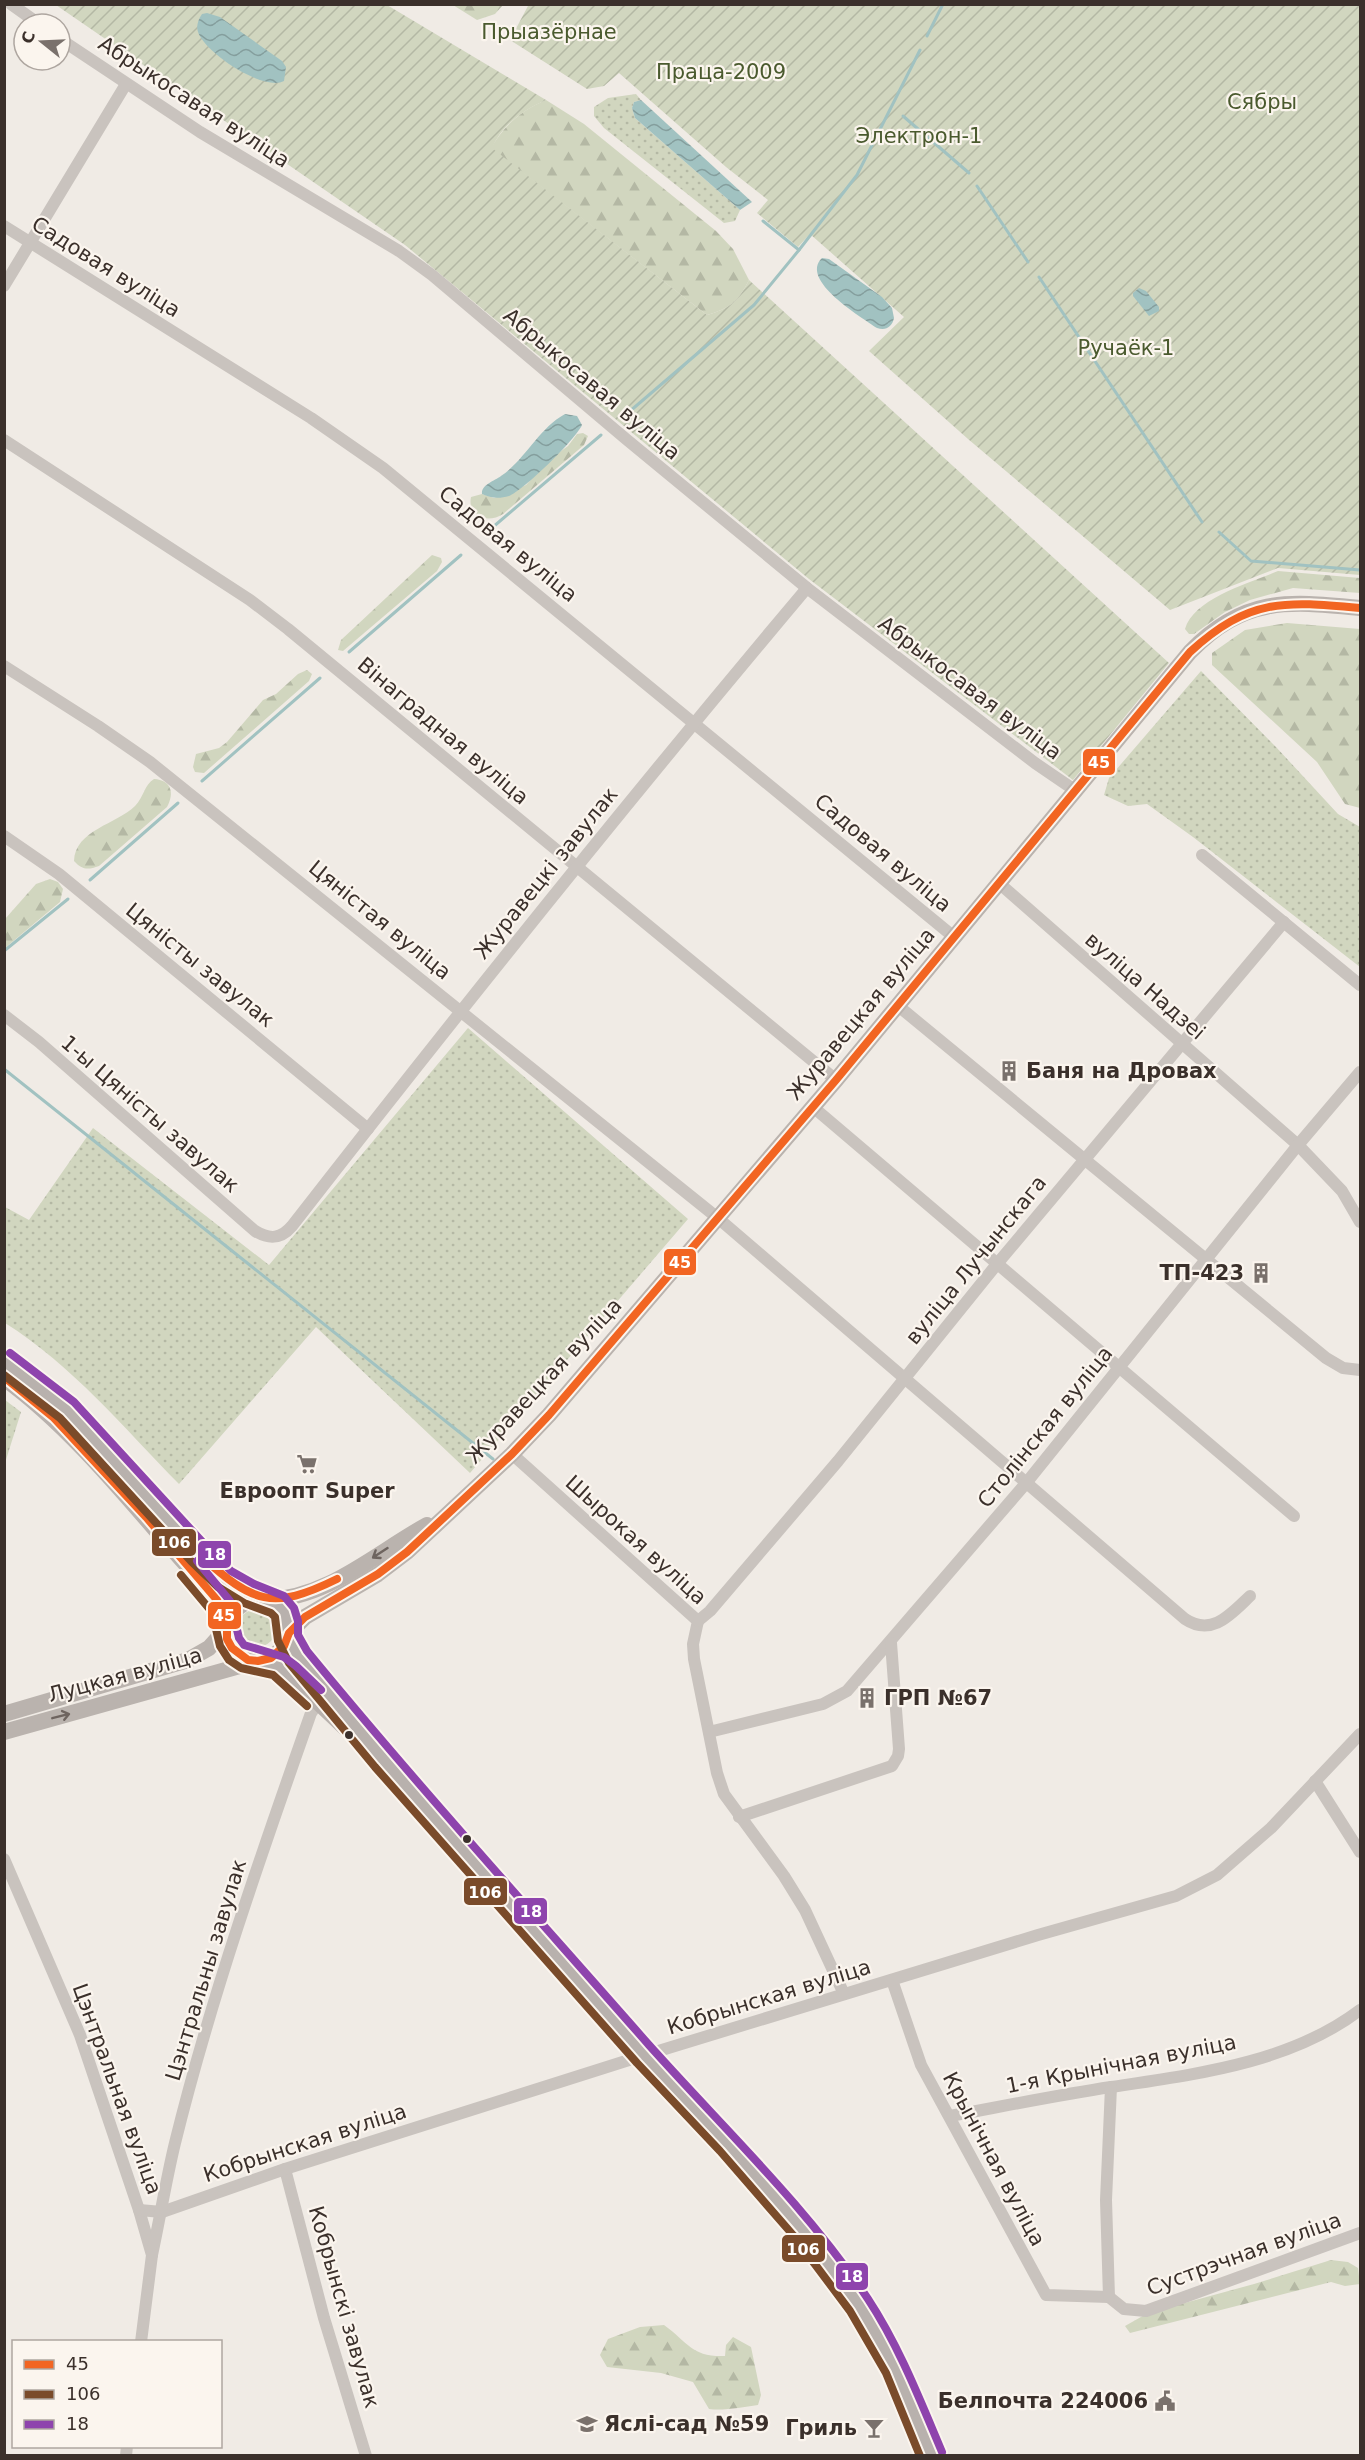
<svg xmlns="http://www.w3.org/2000/svg" width="1365" height="2460" font-family="'DejaVu Sans',sans-serif">
<style>
.grass{fill:url(#grass-dots)}
.forest{fill:url(#forest-firs)}
.garden{fill:url(#garden-furrows)}
.water{fill:url(#water-waves)}
.lines{fill:none;stroke-linecap:round;stroke-linejoin:round}
.stream{stroke:#a1c2c1;stroke-width:3}
.street{stroke:#c9c3be;stroke-width:12}
.secondary{stroke:#bab3ae;stroke-width:16}
.primary{stroke:#b8b1ad;stroke-width:18}
.bus-1-casing{stroke:#fbf5ee;stroke-width:12}
.bus-2-casing{stroke:#fbf5ee;stroke-width:12}
.bus-3-casing{stroke:#fbf5ee;stroke-width:12}
.bus-1{stroke:#f26522;stroke-width:8}
.bus-2{stroke:#7a4b2a;stroke-width:8}
.bus-3{stroke:#8e44ad;stroke-width:8}
.oneway{stroke:#6e645f}
.bus-dot{fill:#3b302b;stroke:#fbf5ee;stroke-width:2}
.labels{text-anchor:middle;dominant-baseline:central;stroke-width:4.5;stroke-linejoin:round;paint-order:stroke}
.park-label{font-size:21px;fill:#4a5a2e;stroke:#fbf5ee}
.street-label{font-size:21px;fill:#3b302b;stroke:#fbf5ee}
.poi-label{font-size:21px;font-weight:bold;fill:#3b302b;stroke:#fbf5ee;text-anchor:start}
.line-badge{stroke:#fbf5ee;stroke-width:2}
.badge-label{font-size:16px;text-anchor:middle;font-weight:bold;fill:#fff}
</style>
<defs>
<pattern id="grass-dots" width="8" height="8" patternUnits="userSpaceOnUse" patternTransform="scale(1.5)"><rect width="8" height="8" fill="#d1d6bf"/><path d="M2 2h.1M6 6h.1" fill="none" stroke="#b4b8a4" stroke-width="1.8" stroke-linecap="round"/></pattern>
<pattern id="forest-firs" width="22" height="20" patternUnits="userSpaceOnUse" patternTransform="scale(1.5)"><rect width="22" height="20" fill="#d1d6bf"/><path d="M5 1l3.5 6h-7zM16 11l3.5 6h-7z" fill="#b4b8a4"/></pattern>
<pattern id="garden-furrows" width="10" height="10" patternUnits="userSpaceOnUse" patternTransform="scale(1.5)"><rect width="10" height="10" fill="#d1d6bf"/><path d="M-1 1l2-2M0 10L10 0M9 11l2-2" fill="none" stroke="#b4b8a4"/></pattern>
<pattern id="water-waves" width="16" height="10" patternUnits="userSpaceOnUse" patternTransform="scale(1.5)"><rect width="16" height="10" fill="#a1c2c1"/><path d="M0 5q4-4 8 0t8 0" fill="none" stroke="#849e9d"/></pattern>
</defs>
<rect width="100%" height="100%" fill="#f0ebe5"/>
<g class="grass">
<polygon points="636,94 641,100 634,102 632,108 635,118 740,210 735,221 724,223 604,128 594,116 594,107 608,98"/>
<polygon points="1201,671 1276,747 1338,814 1360,827 1360,967 1193,837 1147,804 1128,806 1104,795 1109,778"/>
<path d="M468 1028 688 1219 470 1473 316 1327 179 1484C124 1428 72 1365 5 1323V1207L29 1220 93 1128 269 1265Z"/>
<polygon points="5,1400 21,1412 5,1463"/>
<circle cx="257" cy="1628" r="19"/>
</g>
<g class="forest">
<polygon points="453,5 503,5 495,14 477,20"/>
<path d="M546 100 584 124 716 231 733 249 749 280C738 302 730 308 707 315L491 148C504 125 522 110 546 100Z"/>
<path d="M583 433 588 436 584 445 503 514C488 524 467 517 471 497L482 494 494 498 526 485 550 459 568 446 577 434Z"/>
<polygon points="432,555 441,558 442,562 437,571 343,651 338,650 341,640"/>
<path d="M1278 571 1360 578V593L1293 588 1250 600 1225 612 1194 634H1189L1185 629C1194 598 1250 583 1278 571Z"/>
<polygon points="1287,623 1360,629 1360,808 1345,804 1317,762 1212,665 1212,653 1245,630"/>
<polygon points="307,670 312,674 309,681 204,773 195,772 193,767 196,754 219,748 227,742 263,700 276,694 298,674"/>
<path d="M154 779C171 780 175 793 167 807L99 866C88 870 82 870 74 861 75 830 117 824 135 806 144 797 144 785 154 779Z"/>
<polygon points="50,879 58,882 63,889 60,902 5,948 5,919 36,884"/>
<polygon points="1331,2260 1348,2262 1358,2268 1360,2284 1345,2286 1331,2282 1130,2333 1125,2326 1148,2313 1254,2284"/>
<path d="M664 2325C689 2343 691 2357 725 2356L726 2345 733 2337 751 2347 761 2395 758 2405C742 2407 724 2411 709 2409L693 2382 661 2373 607 2367 600 2355 608 2339 640 2327Z"/>
</g>
<g class="garden">
<polygon points="529,4 1360,5 1360,575 1278,568 1170,610 968,439 869,351 904,317 810,234 798,247 757,213 768,200 726,167 619,73 604,86 587,89 510,40"/>
<path d="M56 5H387L546 100C523 110 502 125 492 148L707 315C730 308 738 302 749 280L1169 663 1073 780 809 579 405 245Z"/>
</g>
<g class="water">
<path d="M207 13 220 17 282 61 286 67 284 81C264 92 205 53 198 32 196 26 198 20 202 14Z"/>
<polygon points="641,100 752,202 740,210 635,118 632,108 634,102"/>
<path d="M822 258 829 259 882 297 892 308 894 318C892 327 886 331 877 328 861 317 799 280 822 258Z"/>
<polygon points="1139,288 1146,291 1159,307 1159,311 1149,316 1133,296 1133,293"/>
<path d="M565 414 577 416 582 425C576 439 523 491 509 496 499 499 490 498 482 494 481 485 494 481 501 476 526 459 538 429 565 414Z"/>
</g>
<g class="lines">
<g class="stream">
<polyline points="927,36 943,4"/>
<polyline points="903,116 969,173"/>
<polyline points="977,186 1028,262"/>
<polyline points="763,221 799,250"/>
<polyline points="1039,277 1202,522"/>
<polyline points="629,412 754,305 799,250 857,175 920,50"/>
<polyline points="493,527 601,435"/>
<polyline points="1219,532 1251,561 1360,570"/>
<polyline points="349,652 461,555"/>
<polyline points="202,781 320,678"/>
<polyline points="90,880 178,803"/>
<polyline points="4,951 68,899"/>
<polyline points="4,1069 493,1459"/>
</g>
<g class="street">
<polyline points="11,4 39,24"/>
<polyline points="60,39 200,132 399,251 432,275 626,439 807,588 1035,763 1076,791"/>
<polyline points="4,226 311,418 383,468 954,937"/>
<polyline points="4,286 126,84"/>
<polyline points="4,440 250,600 288,629 836,1080"/>
<path d="M4 666 98 726 150 762 719 1219 1185 1619C1212 1637 1231 1614 1250 1596"/>
<polyline points="4,836 59,874 368,1129"/>
<polyline points="1202,855 1360,985"/>
<polyline points="1000,884 1298,1145 1342,1191 1360,1222"/>
<polyline points="897,1005 1326,1358 1343,1368 1360,1370"/>
<path d="M4 1015 39 1042 255 1231C270 1240 281 1239 292 1226 460 1010 631 797 807 588"/>
<polyline points="813,1107 1294,1516"/>
<polyline points="512,1454 698,1621 693,1644 694,1659 717,1773 724,1794 784,1876 805,1910 844,1994"/>
<polyline points="698,1621 710,1611 838,1461 997,1264 1284,922"/>
<polyline points="709,1732 823,1704 847,1691 1027,1482 1298,1145 1360,1072"/>
<polyline points="1315,1781 1360,1852"/>
<polyline points="739,1817 892,1766 898,1756 899,1749 891,1643"/>
<polyline points="4,1859 80,2035 139,2210 152,2255 141,2342"/>
<polyline points="892,1980 921,2065 1046,2295 1109,2297"/>
<path d="M950 2116C1004 2106 1058 2095 1111 2087 1197 2074 1290 2063 1360 2010"/>
<polyline points="285,2169 324,2318 366,2456"/>
<polyline points="139,2210 162,2212 285,2169 629,2060 1038,1935 1176,1896 1217,1875 1271,1828 1360,1734"/>
<path d="M152 2255C160 2218 166 2180 175 2143 211 1997 261 1855 311 1713L318 1703"/>
<polyline points="1109,2297 1124,2309 1146,2311 1360,2233"/>
<polyline points="1109,2297 1106,2200 1111,2087"/>
<polyline points="126,2456 127,2446"/>
</g>
<g class="secondary">
<path d="M267 1600C328 1598 376 1553 427 1525"/>
<path d="M289 1633 305 1617 378 1574 407 1552 512 1454 549 1415 836 1080 1190 652C1244 596 1288 601 1360 608"/>
<polyline points="4,1714 188,1660 209,1648 226,1629"/>
<polyline points="4,1732 258,1661"/>
</g>
<g class="primary">
<path d="M4 1361C65 1403 113 1458 162 1512 177 1529 191 1547 208 1563 218 1572 227 1582 239 1589 254 1598 277 1598 285 1615 295 1635 282 1661 258 1661 217 1661 215 1604 258 1598"/>
<path d="M4 1377C65 1421 120 1487 169 1544 190 1568 215 1592 227 1621"/>
<path d="M288 1638 303 1663 347 1714 383 1760C471 1858 557 1956 644 2055 753 2178 881 2293 932 2456"/>
<polyline points="262,1661 285,1670 352,1733"/>
</g>
<g class="bus-1-casing">
<g id="bus-1">
<path d="M4 1377 54 1418 146 1517 217 1600 227 1621V1639L232 1648 248 1660 258 1661 271 1658 284 1646 289 1633 305 1617 378 1574 407 1552 512 1454 549 1415 836 1080 1190 652C1249 598 1284 601 1360 608"/>
<path d="M201 1556C253 1603 272 1611 337 1579"/>
</g>
</g>
<g class="bus-2-casing">
<g id="bus-2">
<polyline points="4,1375 60,1418 191,1561 218,1587 244,1603 271,1613 275,1617 278,1641 289,1663 375,1767 637,2063 720,2151 793,2235 850,2311 886,2373 920,2456"/>
<polyline points="181,1575 212,1612 220,1646 229,1660 241,1668 273,1675 307,1706"/>
</g>
</g>
<g class="bus-3-casing">
<g id="bus-3">
<path d="M10 1353 74 1402 207 1547 231 1571 254 1584 284 1596 294 1608 298 1621V1635L307 1651C417 1785 534 1914 649 2045 723 2128 805 2205 868 2299 899 2346 920 2400 942 2452"/>
<polyline points="197,1561 230,1601 239,1638 244,1645 284,1657 296,1666 321,1690"/>
</g>
</g>
<use href="#bus-1" class="bus-1"/>
<use href="#bus-2" class="bus-2"/>
<use href="#bus-3" class="bus-3"/>
</g>
<defs><path id="oneway-shaft" d="M-6 0H5M1.5-3L5.5 0L1.5 3" fill="none" stroke-width="1.6" stroke-linecap="round" stroke-linejoin="round" transform="scale(1.5)"/></defs>
<g class="oneway">
<use href="#oneway-shaft" transform="translate(380 1553) rotate(147)"/>
<use href="#oneway-shaft" transform="translate(61 1716) rotate(-14)"/>
</g>
<defs>
<g id="building-bare" transform="scale(1.62)"><path d="M-4-6H4V6H1V3H-1V6H-4ZM-2.5-4.3h1.7v1.8h-1.7ZM.8-4.3h1.7v1.8H.8ZM-2.5-1h1.7V.8h-1.7ZM.8-1h1.7V.8H.8Z" fill="#7a716c" stroke="#fbf5ee" stroke-width="2.5" paint-order="stroke"/></g>
<g id="supermarket-bare" transform="scale(1.62)"><path d="M-6-5.5h2.5l.6 2H6L4.5 2H-2.5L-4.4-4H-6ZM-1.5 3.2a1.3 1.3 0 1 0 .1 0ZM3 3.2a1.3 1.3 0 1 0 .1 0Z" fill="#7a716c" stroke="#fbf5ee" stroke-width="2.5" paint-order="stroke"/></g>
<g id="civic-bare" transform="scale(1.62)"><path d="M-.6-6.5H3V-4.5H.6V-3L4-1V1h2V6H-6V1h2V-1L-.6-3ZM-1.2 2.5V6h2.4V2.5Z" fill="#7a716c" stroke="#fbf5ee" stroke-width="2.5" paint-order="stroke"/></g>
<g id="school-bare" transform="scale(1.62)"><path d="M0-5L7-2L0 1L-7-2ZM-4 1L0 2.5L4 1V4Q0 6-4 4Z" fill="#7a716c" stroke="#fbf5ee" stroke-width="2.5" paint-order="stroke"/></g>
<g id="bar-bare" transform="scale(1.62)"><path d="M-6-5H6L.8 .8V4.5H3.5V6h-7V4.5H-.8V.8Z" fill="#7a716c" stroke="#fbf5ee" stroke-width="2.5" paint-order="stroke"/></g>
</defs>
<g fill-rule="evenodd">
<use href="#building-bare" x="1009" y="1071"/>
<use href="#building-bare" x="1261" y="1273"/>
<use href="#supermarket-bare" x="307" y="1464"/>
<use href="#building-bare" x="867" y="1698"/>
<use href="#civic-bare" x="1165" y="2401"/>
<use href="#school-bare" x="587" y="2424"/>
<use href="#bar-bare" x="874" y="2428"/>
</g>
<g class="bus-dot">
<circle cx="349" cy="1735" r="5"/>
<circle cx="467" cy="1839" r="5"/>
</g>
<g class="labels">
<g class="park-label">
<text x="549" y="32">Прыазёрнае</text>
<text x="721" y="72">Праца-2009</text>
<text x="1262" y="102">Сябры</text>
<text x="919" y="136">Электрон-1</text>
<text x="1126" y="348">Ручаёк-1</text>
</g>
<g class="street-label">
<text transform="translate(194 102) rotate(33)">Абрыкосавая вуліца</text>
<text transform="translate(106 267) rotate(32)">Садовая вуліца</text>
<text transform="translate(592 384) rotate(40)">Абрыкосавая вуліца</text>
<text transform="translate(508 544) rotate(39)">Садовая вуліца</text>
<text transform="translate(970 688) rotate(37)">Абрыкосавая вуліца</text>
<text transform="translate(443 731) rotate(40)">Вінаградная вуліца</text>
<text transform="translate(883 853) rotate(40)">Садовая вуліца</text>
<text transform="translate(546 873) rotate(-51)">Журавецкі завулак</text>
<text transform="translate(380 920) rotate(39)">Цяністая вуліца</text>
<text transform="translate(200 965) rotate(39)">Цяністы завулак</text>
<text transform="translate(1145 986) rotate(41)">вуліца Надзеі</text>
<text transform="translate(861 1014) rotate(-50)">Журавецкая вуліца</text>
<text transform="translate(150 1114) rotate(41)">1-ы Цяністы завулак</text>
<text transform="translate(976 1260) rotate(-51)">вуліца Лучынскага</text>
<text transform="translate(544 1381) rotate(-47)">Журавецкая вуліца</text>
<text transform="translate(1045 1427) rotate(-51)">Столінская вуліца</text>
<text transform="translate(636 1540) rotate(42)">Шырокая вуліца</text>
<text transform="translate(125 1675) rotate(-15)">Луцкая вуліца</text>
<text transform="translate(206 1970) rotate(-73)">Цэнтральны завулак</text>
<text transform="translate(769 1997) rotate(-17)">Кобрынская вуліца</text>
<text transform="translate(1121 2064) rotate(-11)">1-я Крынічная вуліца</text>
<text transform="translate(117 2089) rotate(70)">Цэнтральная вуліца</text>
<text transform="translate(305 2143) rotate(-18)">Кобрынская вуліца</text>
<text transform="translate(994 2159) rotate(62)">Крынічная вуліца</text>
<text transform="translate(1244 2254) rotate(-20)">Сустрэчная вуліца</text>
<text transform="translate(344 2307) rotate(74)">Кобрынскі завулак</text>
</g>
<g class="poi-label">
<text x="1026" y="1071">Баня на Дровах</text>
<text x="1244" y="1273" text-anchor="end">ТП-423</text>
<text x="307" y="1491" text-anchor="middle">Евроопт Super</text>
<text x="884" y="1698">ГРП №67</text>
<text x="1148" y="2401" text-anchor="end">Белпочта 224006</text>
<text x="604" y="2424">Яслі-сад №59</text>
<text x="857" y="2428" text-anchor="end">Гриль</text>
</g>
</g>
<g class="line-badge">
<rect x="1082" y="748" width="34" height="28" rx="6" fill="#f26522"/>
<rect x="663" y="1248" width="34" height="28" rx="6" fill="#f26522"/>
<rect x="151" y="1528" width="46" height="29" rx="6" fill="#7a4b2a"/>
<rect x="197" y="1540" width="35" height="29" rx="6" fill="#8e44ad"/>
<rect x="207" y="1601" width="35" height="29" rx="6" fill="#f26522"/>
<rect x="463" y="1877" width="45" height="29" rx="6" fill="#7a4b2a"/>
<rect x="513" y="1897" width="35" height="28" rx="6" fill="#8e44ad"/>
<rect x="781" y="2234" width="45" height="29" rx="6" fill="#7a4b2a"/>
<rect x="835" y="2262" width="34" height="29" rx="6" fill="#8e44ad"/>
</g>
<g class="badge-label">
<text x="1099" y="768">45</text>
<text x="680" y="1268">45</text>
<text x="174" y="1548">106</text>
<text x="215" y="1560">18</text>
<text x="224" y="1621">45</text>
<text x="485" y="1898">106</text>
<text x="531" y="1917">18</text>
<text x="803" y="2255">106</text>
<text x="852" y="2282">18</text>
</g>
<rect width="1365" height="2460" fill="none" stroke="#3b302b" stroke-width="12"/>
<rect x="12" y="2340" width="210" height="108" fill="#fbf5ee" stroke="#aea6a0" stroke-width="1.5"/>
<rect x="24" y="2360" width="30" height="9" fill="#f26522" stroke="#aea6a0" stroke-width="1.5"/>
<text x="66" y="2370" font-size="18" fill="#3b302b">45</text>
<rect x="24" y="2390" width="30" height="9" fill="#7a4b2a" stroke="#aea6a0" stroke-width="1.5"/>
<text x="66" y="2400" font-size="18" fill="#3b302b">106</text>
<rect x="24" y="2420" width="30" height="9" fill="#8e44ad" stroke="#aea6a0" stroke-width="1.5"/>
<text x="66" y="2430" font-size="18" fill="#3b302b">18</text>
<g transform="translate(42 42) rotate(288)"><circle r="28" fill="#fbf5ee" stroke="#aea6a0" stroke-width="1.5"/>
<path d="M0-4.5L10 22L0 15L-10 22Z" fill="#7a716c"/>
<text y="-9" font-size="16" font-weight="bold" text-anchor="middle" fill="#3b302b">С</text>
</g>
</svg>
